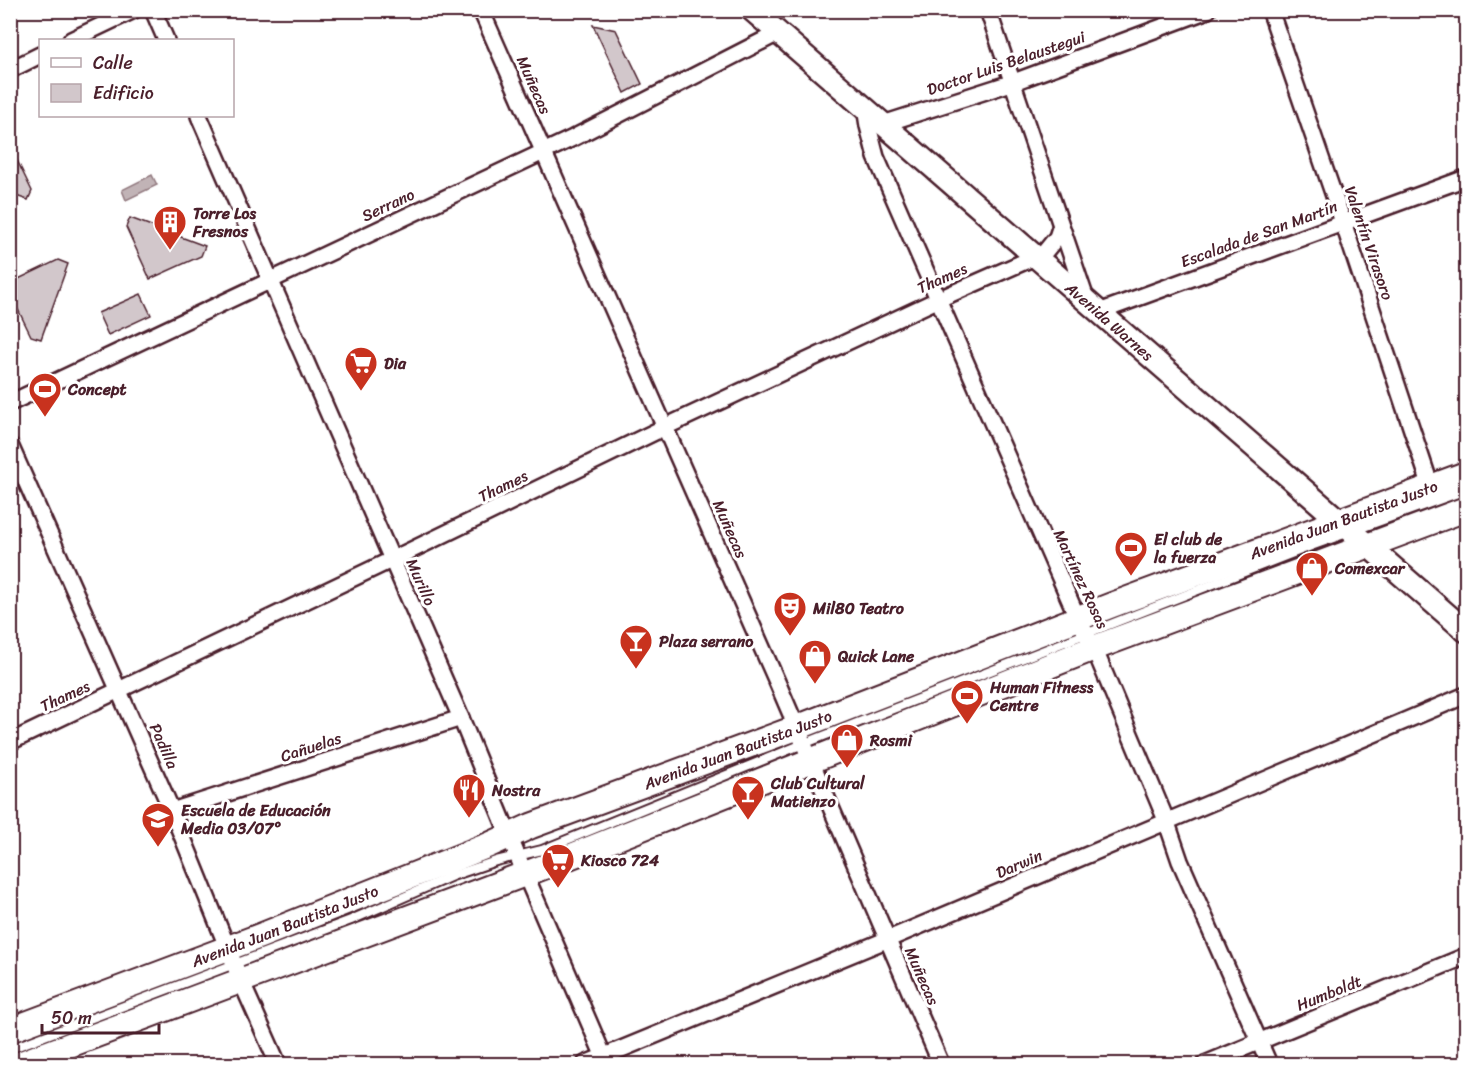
<svg xmlns="http://www.w3.org/2000/svg" width="1477" height="1075" font-family="Sriracha,sans-serif">
<style>
.water{fill:#c1b3b6;stroke:#91787e;stroke-width:1.5}
.building{fill:#d2c7cb;stroke:#4a1f2b;stroke-width:1.5}
.lines{fill:none;stroke-linecap:round;stroke-linejoin:round}
.lane-casing{stroke:#4a1f2b;stroke-width:12}
.street-casing{stroke:#4a1f2b;stroke-width:20}
.secondary-casing{stroke:#4a1f2b;stroke-width:26}
.primary-casing{stroke:#4a1f2b;stroke-width:28}
.lane{stroke:#fff;stroke-width:8}
.street{stroke:#fff;stroke-width:15}
.secondary{stroke:#fff;stroke-width:21}
.primary{stroke:#fff;stroke-width:24}
.labels{text-anchor:middle;dominant-baseline:central;stroke-width:6;stroke-linejoin:round;paint-order:stroke}
.street-label{font-size:16px;fill:#4a1f2b;stroke:#fff}
.poi-label{font-size:16px;font-weight:bold;fill:#4a1f2b;stroke:#fff;text-anchor:start}
</style>
<rect width="100%" height="100%" fill="#fff"/>
<filter id="ink" filterUnits="userSpaceOnUse"><feTurbulence type="fractalNoise" baseFrequency=".0167" numOctaves="2"/><feDisplacementMap in="SourceGraphic" scale="12" xChannelSelector="R" yChannelSelector="G"/><feConvolveMatrix kernelMatrix="1 2 1 2 8 2 1 2 1" color-interpolation-filters="sRGB"/></filter>
<g filter="url(#ink)">
<polygon class="water" points="152,175 157,185 126,200 122,190"/>
<g class="building">
<polygon points="593,25 616,30 642,84 625,93"/>
<polygon points="10,146 32,191 28,200 10,194"/>
<polygon points="130,218 205,246 201,256 150,279 126,227"/>
<polygon points="58,260 68,264 41,339 31,336 10,293 10,283"/>
<polygon points="141,294 151,315 108,335 98,313"/>
</g>
<g class="lines">
<g class="lane-casing">
<polyline id="lane" points="10,1049 351,920 452,876 496,861 542,850 803,744 1116,622 1311,546 1466,490"/>
</g>
<g class="street-casing">
<g id="street">
<polyline points="153,10 166,40"/>
<polyline points="481,10 778,684 941,1064"/>
<polyline points="988,10 1086,299"/>
<polyline points="1270,10 1343,222 1431,487"/>
<polyline points="71,40 134,10"/>
<polyline points="10,70 40,55"/>
<polyline points="865,107 868,126 876,157 1078,619 1094,648 1166,820 1180,861 1269,1064"/>
<polyline points="199,116 461,718 517,855 607,1064"/>
<polyline points="883,124 1011,83 1208,10"/>
<polyline points="1099,312 1466,178"/>
<polyline points="10,403 573,138 778,33"/>
<polyline points="10,445 172,811 241,981 278,1064"/>
<polyline points="10,742 391,560 665,427 937,300 1044,253 1057,237 1060,228"/>
<polyline points="172,811 461,718"/>
<polyline points="585,1064 886,940 1466,695"/>
<polyline points="1205,1064 1466,956"/>
</g>
</g>
<g class="secondary-casing">
<g id="secondary">
<path id="s1" d="M752 10 1466 631"/>
</g>
</g>
<g class="primary-casing">
<g id="primary">
<path id="s2" d="M10 1030 260 936 489 845 531 826 796 728 1112 605 1466 474"/>
<polyline points="19,1064 549,865 1094,648 1466,509"/>
</g>
</g>
<use href="#lane" class="lane"/>
<use href="#street" class="street"/>
<use href="#secondary" class="secondary"/>
<use href="#primary" class="primary"/>
</g>
</g>
<defs>
<g id="building-pin" transform="scale(1.725)"><path d="M0 17L-7.5 6A9.5 9.5 0 1 1 7.5 6Z" fill="#c8321e" stroke="#fff"/><path d="M-4-6H4V6H1V3H-1V6H-4ZM-2.5-4.3h1.7v1.8h-1.7ZM.8-4.3h1.7v1.8H.8ZM-2.5-1h1.7V.8h-1.7ZM.8-1h1.7V.8H.8Z" fill="#fff"/></g>
<g id="supermarket-pin" transform="scale(1.725)"><path d="M0 17L-7.5 6A9.5 9.5 0 1 1 7.5 6Z" fill="#c8321e" stroke="#fff"/><path d="M-6-5.5h2.5l.6 2H6L4.5 2H-2.5L-4.4-4H-6ZM-1.5 3.2a1.3 1.3 0 1 0 .1 0ZM3 3.2a1.3 1.3 0 1 0 .1 0Z" fill="#fff"/></g>
<g id="stadium-pin" transform="scale(1.725)"><path d="M0 17L-7.5 6A9.5 9.5 0 1 1 7.5 6Z" fill="#c8321e" stroke="#fff"/><path d="M0-5a6.5 5 0 1 0 0 10a6.5 5 0 1 0 0-10ZM-3.5-1.8h7v3.6h-7Z" fill="#fff"/></g>
<g id="shop-pin" transform="scale(1.725)"><path d="M0 17L-7.5 6A9.5 9.5 0 1 1 7.5 6Z" fill="#c8321e" stroke="#fff"/><path d="M-5-2.5h2.3a2.7 3.5 0 0 1 5.4 0H5L5.5 6h-11ZM-1.5-2.5h3a1.5 2.3 0 0 0-3 0Z" fill="#fff"/></g>
<g id="theatre-pin" transform="scale(1.725)"><path d="M0 17L-7.5 6A9.5 9.5 0 1 1 7.5 6Z" fill="#c8321e" stroke="#fff"/><path d="M-5-5.5Q0-4 5-5.5V0Q5 5 0 6Q-5 5-5 0ZM-3.3-2.5H-1v1.5H-3.3ZM1-2.5H3.3v1.5H1ZM-2.8 1Q0 5.5 2.8 1Z" fill="#fff"/></g>
<g id="bar-pin" transform="scale(1.725)"><path d="M0 17L-7.5 6A9.5 9.5 0 1 1 7.5 6Z" fill="#c8321e" stroke="#fff"/><path d="M-6-5H6L.8 .8V4.5H3.5V6h-7V4.5H-.8V.8Z" fill="#fff"/></g>
<g id="restaurant-pin" transform="scale(1.725)"><path d="M0 17L-7.5 6A9.5 9.5 0 1 1 7.5 6Z" fill="#c8321e" stroke="#fff"/><path d="M-5-6h1v4h1v-4h1v4h1v-4h1v5L-1.5 .5V6h-2V.5L-5-1ZM5-6V6H3V1.5H1.5Q1.5-4 5-6Z" fill="#fff"/></g>
<g id="school-pin" transform="scale(1.725)"><path d="M0 17L-7.5 6A9.5 9.5 0 1 1 7.5 6Z" fill="#c8321e" stroke="#fff"/><path d="M0-5L7-2L0 1L-7-2ZM-4 1L0 2.5L4 1V4Q0 6-4 4Z" fill="#fff"/></g>
</defs>
<g fill-rule="evenodd">
<use href="#building-pin" x="170" y="222"/>
<use href="#supermarket-pin" x="361" y="363"/>
<use href="#stadium-pin" x="45" y="389"/>
<use href="#stadium-pin" x="1131" y="548"/>
<use href="#shop-pin" x="1312" y="568"/>
<use href="#theatre-pin" x="790" y="608"/>
<use href="#bar-pin" x="636" y="641"/>
<use href="#shop-pin" x="815" y="656"/>
<use href="#stadium-pin" x="967" y="696"/>
<use href="#shop-pin" x="847" y="740"/>
<use href="#restaurant-pin" x="469" y="790"/>
<use href="#bar-pin" x="748" y="792"/>
<use href="#school-pin" x="158" y="819"/>
<use href="#supermarket-pin" x="558" y="860"/>
</g>
<g class="labels">
<g class="street-label">
<text transform="translate(1006 63) rotate(-19)">Doctor Luis Belaustegui</text>
<text transform="translate(534 85) rotate(66)">Muñecas</text>
<text transform="translate(388 205) rotate(-25)">Serrano</text>
<text transform="translate(1259 234) rotate(-20)">Escalada de San Martín</text>
<text transform="translate(1369 243) rotate(71)">Valentín Virasoro</text>
<text transform="translate(942 278) rotate(-24)">Thames</text>
<text stroke="none"><textPath href="#s1" startOffset="474">Avenida Warnes</textPath></text>
<text transform="translate(503 486) rotate(-26)">Thames</text>
<text stroke="none"><textPath href="#s2" startOffset="1428">Avenida Juan Bautista Justo</textPath></text>
<text transform="translate(730 529) rotate(66)">Muñecas</text>
<text transform="translate(1081 579) rotate(65)">Martínez Rosas</text>
<text transform="translate(421 582) rotate(66)">Murillo</text>
<text transform="translate(65 696) rotate(-25)">Thames</text>
<text transform="translate(164 746) rotate(66)">Padilla</text>
<text transform="translate(311 747) rotate(-18)">Cañuelas</text>
<text stroke="none"><textPath href="#s2" startOffset="780">Avenida Juan Bautista Justo</textPath></text>
<text transform="translate(1019 864) rotate(-23)">Darwin</text>
<text stroke="none"><textPath href="#s2" startOffset="294">Avenida Juan Bautista Justo</textPath></text>
<text transform="translate(922 976) rotate(66)">Muñecas</text>
<text transform="translate(1329 993) rotate(-22)">Humboldt</text>
</g>
<g class="poi-label">
<text x="193" y="213">Torre Los<tspan x="193" dy="18">Fresnos</tspan></text>
<text x="384" y="363">Dia</text>
<text x="68" y="389">Concept</text>
<text x="1154" y="539">El club de<tspan x="1154" dy="18">la fuerza</tspan></text>
<text x="1335" y="568">Comexcar</text>
<text x="813" y="608">Mil80 Teatro</text>
<text x="659" y="641">Plaza serrano</text>
<text x="838" y="656">Quick Lane</text>
<text x="990" y="687">Human Fitness<tspan x="990" dy="18">Centre</tspan></text>
<text x="870" y="740">Rosmi</text>
<text x="771" y="783">Club Cultural<tspan x="771" dy="18">Matienzo</tspan></text>
<text x="492" y="790">Nostra</text>
<text x="181" y="810">Escuela de Educación<tspan x="181" dy="18">Media 03/07°</tspan></text>
<text x="581" y="860">Kiosco 724</text>
</g>
</g>
<rect width="1477" height="1075" fill="none" stroke="#fff" stroke-width="36"/>
<rect x="18" y="18" width="1441" height="1039" fill="none" stroke="#4a1f2b" stroke-width="2" filter="url(#ink)"/>
<rect x="39" y="39" width="195" height="78" fill="#ffffff" stroke="#b7a5aa" stroke-width="1.5"/>
<rect x="51" y="58" width="30" height="9" fill="#ffffff" stroke="#b7a5aa" stroke-width="1.5"/>
<text x="93" y="69" font-size="18" fill="#4a1f2b">Calle</text>
<rect x="51" y="84" width="30" height="18" fill="#d2c7cb" stroke="#b7a5aa" stroke-width="1.5"/>
<text x="93" y="99" font-size="18" fill="#4a1f2b">Edificio</text>
<path d="M42 1024v9h117v-9" fill="none" stroke="#4a1f2b" stroke-width="3"/>
<text x="51" y="1024" font-size="18" fill="#4a1f2b" stroke="#ffffff" stroke-width="4.5" paint-order="stroke">50 m</text>
</svg>
